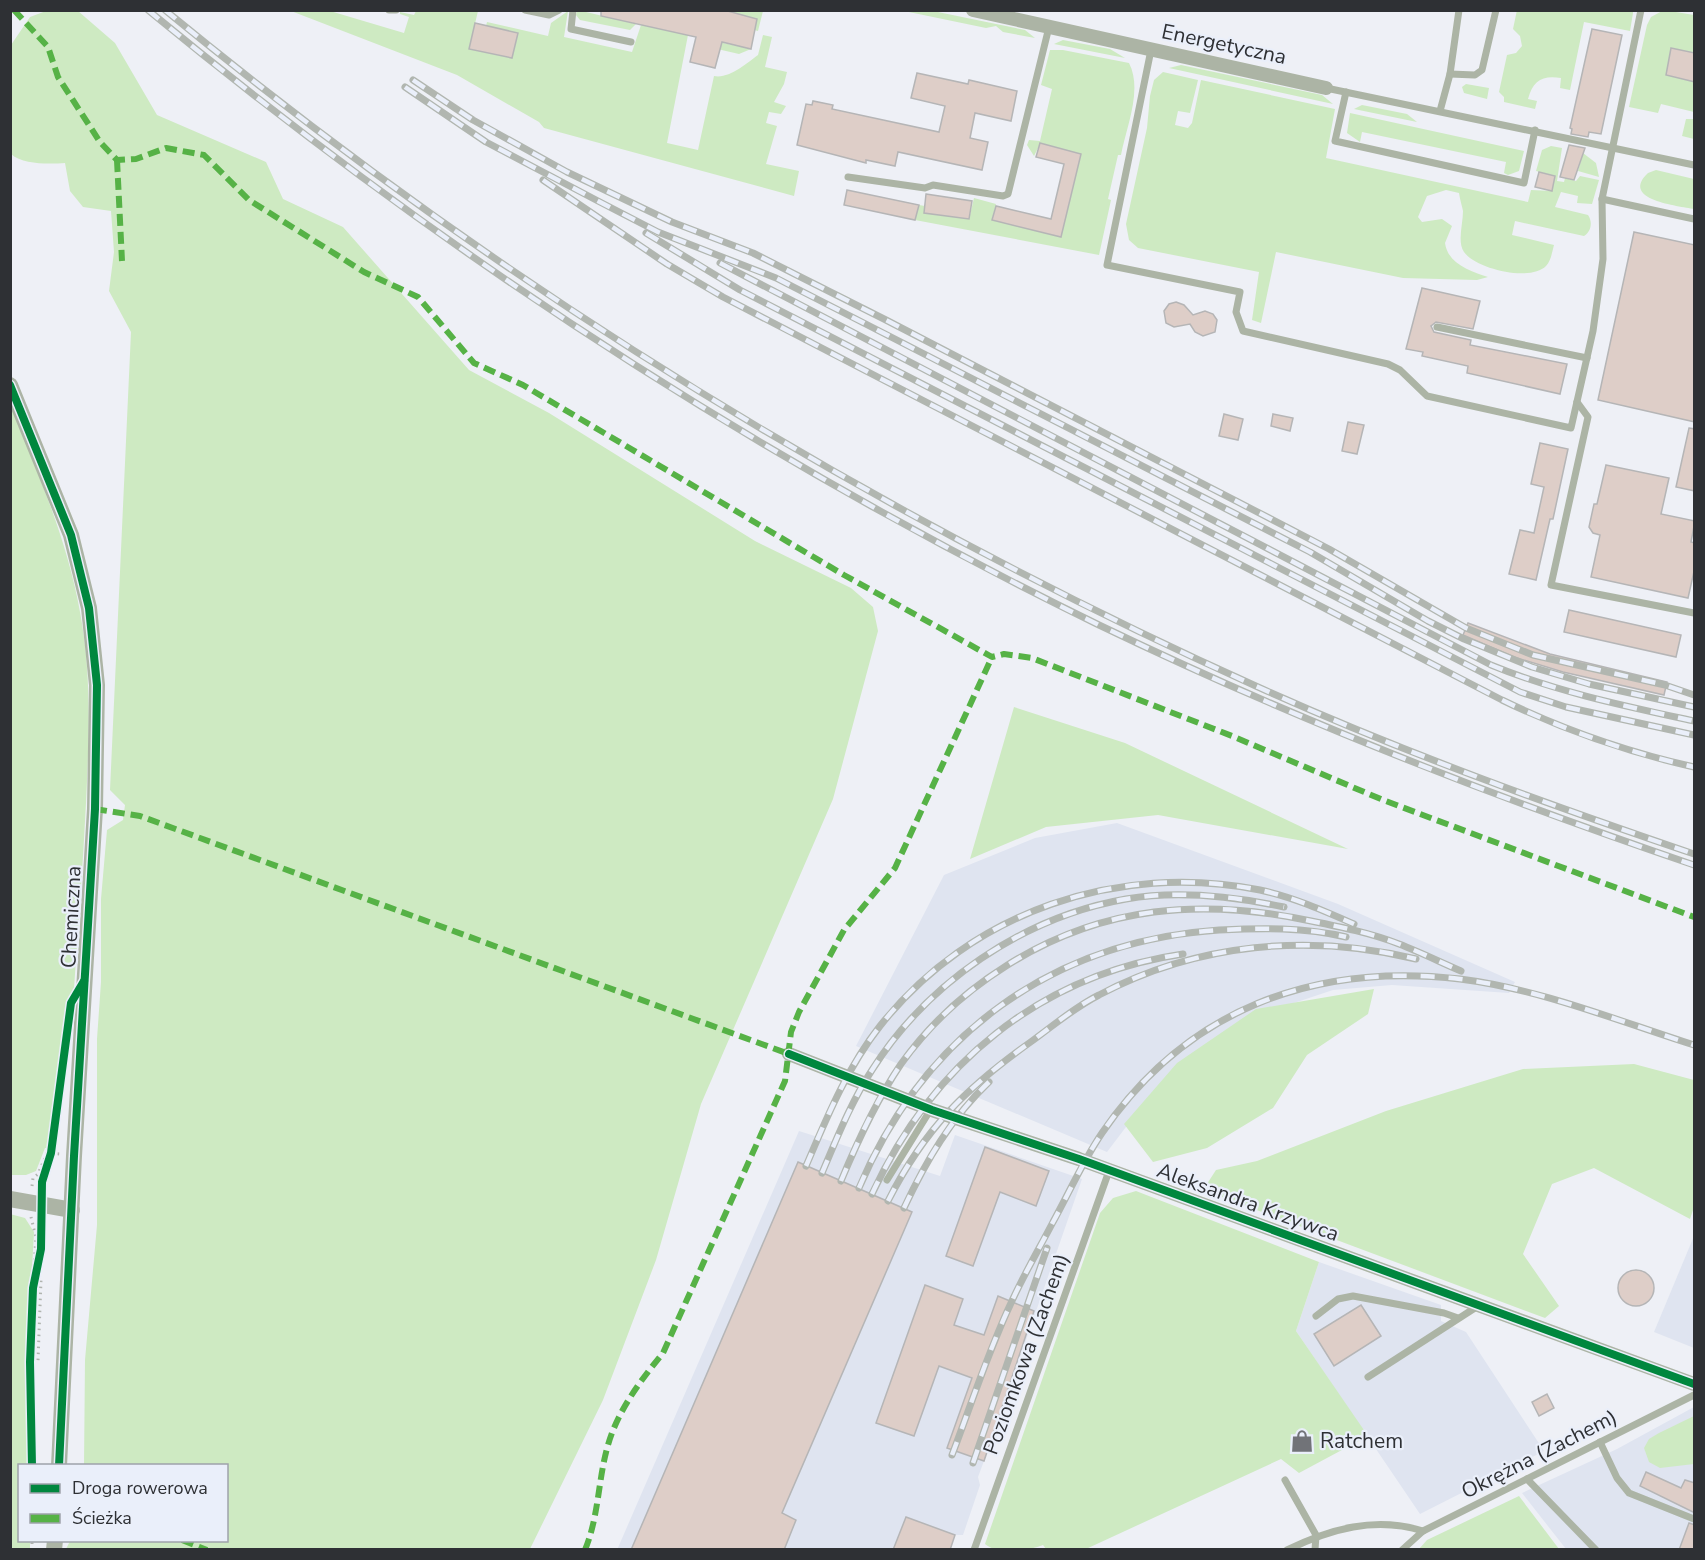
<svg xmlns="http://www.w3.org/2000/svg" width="1705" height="1560" font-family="'Nunito Sans',sans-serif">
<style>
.built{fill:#dfe4f0}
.green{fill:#ceeac2}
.building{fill:#decec8;stroke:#b5b5b6;stroke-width:1.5}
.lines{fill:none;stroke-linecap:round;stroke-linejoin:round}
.path{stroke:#b0b4af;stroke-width:3;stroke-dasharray:1.5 4.5;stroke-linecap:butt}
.service{stroke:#acb4a5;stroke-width:7}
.minor{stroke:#acb4a5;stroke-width:14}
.tertiary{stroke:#acb4a5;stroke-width:16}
.rail-casing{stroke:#b1b6b0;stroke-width:7}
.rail{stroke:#eaeffa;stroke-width:4.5;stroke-dasharray:14;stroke-linecap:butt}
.quiet{stroke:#56b246;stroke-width:6;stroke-dasharray:12 6;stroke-linecap:butt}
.cycleway-casing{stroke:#eaeffa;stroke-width:11}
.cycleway{stroke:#00873e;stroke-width:8}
.labels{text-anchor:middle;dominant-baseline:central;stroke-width:4.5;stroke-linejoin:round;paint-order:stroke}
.street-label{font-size:21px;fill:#2e3034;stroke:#eaeffa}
.poi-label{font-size:21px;fill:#2e3034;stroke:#eaeffa;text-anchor:start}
</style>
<rect width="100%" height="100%" fill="#eef0f6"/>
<g class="built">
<polygon points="1117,823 1338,904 1515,982 1509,993 1392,985 1333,990 1258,1015 1148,1098 1107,1152 856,1046 944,875 1035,838"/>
<polygon points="799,1131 940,1176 955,1135 1082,1179 984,1461 978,1477 980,1485 963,1535 955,1535 950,1549 617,1550"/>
<polygon points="1694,1236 1694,1348 1654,1332"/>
<polygon points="1319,1262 1441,1305 1441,1321 1466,1332 1544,1451 1420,1514 1296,1331"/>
<polygon points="1694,1407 1694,1549 1566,1549 1522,1493 1617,1449"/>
</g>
<g class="green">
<path d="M1517 10H1633V13L1630 31 1584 22 1570 90 1560 88 1561 78C1543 75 1533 80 1528 99L1537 101 1535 109 1504 102V97L1499 92 1507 55 1516 53 1522 46 1520 36 1513 29Z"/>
<polygon points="1664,10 1694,15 1694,53 1671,49 1666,75 1694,82 1694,112 1661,104 1658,113 1629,107 1647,25 1651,17"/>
<path d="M46 11H78L115 43 157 115 266 162 283 199 343 227 469 370 549 413 755 541 851 588 873 607 878 631 833 799 701 1104 656 1260 603 1400 530 1549H66L70 1541 226 1540V1466L84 1465 85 1360 97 1225V1039L101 982V899L107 830 123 820 125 805 110 790 131 332 109 291 114 252 111 211 83 207 70 191 65 163C50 164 23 165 11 154V45L30 17Z"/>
<path d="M291 11H330L404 33 409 17 400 14V12L414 15 416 11H478L469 49 512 58 518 33 486 26 487 22 548 36 551 23 568 11 564 37 632 52 641 25 688 35 667 143 698 150 714 76C729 79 746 64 758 55L763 35 772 37 765 67 787 72 784 84 774 102 786 106 781 114 769 112 766 123 777 126 766 164 799 171 794 196 544 128 539 122 457 75Z"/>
<polygon points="577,11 582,11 636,24 630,30 580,20 576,15"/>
<polygon points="724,11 763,11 758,31 754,30 756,19"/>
<polygon points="904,11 933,11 1025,30 1035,38 1003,32 996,26 986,28"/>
<polygon points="1063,40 1110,49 1125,58 1054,44"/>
<polygon points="714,41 751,49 739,54 713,48"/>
<path d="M1050 50H1063L1129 63C1143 90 1126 128 1121 155H1118L1108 199 1111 200 1099 255 915 220 919 205 925 206 924 213 969 219 974 198 996 204 992 219 1061 237 1081 154 1040 144 1034 156 1027 145 1029 140 1040 141 1052 89 1041 85Z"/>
<polygon points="1181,65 1322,95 1333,104 1169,68"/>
<path d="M1163 72 1198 80 1190 113 1178 111 1175 125 1188 128 1192 123 1201 80 1335 109 1326 158 1528 202 1531 190 1552 191 1555 176 1536 171 1542 150 1551 146 1562 148 1557 181 1564 182 1565 178 1576 181 1580 176 1599 180 1592 204 1577 203 1578 196 1561 192 1555 207 1588 215C1593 222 1591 232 1584 236L1515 221 1512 235 1554 245C1552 252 1551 261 1546 266 1530 282 1476 269 1464 252 1457 242 1463 224 1463 211 1462 206 1460 200 1459 193L1446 190 1427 196 1418 217 1422 222 1442 219 1452 226 1445 243C1448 264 1470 271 1488 277L1477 280 1403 278 1276 252 1261 323 1252 320 1259 272 1138 248 1129 240 1126 224 1147 128 1150 96 1154 80Z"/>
<polygon points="1466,84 1489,88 1487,99 1464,93 1462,87"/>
<polygon points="1362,105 1407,114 1417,122 1354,109"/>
<polygon points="1350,113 1524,151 1519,171 1508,175 1504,173 1506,162 1362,132 1360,142 1347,133"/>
<polygon points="1686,119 1694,119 1694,139 1682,136"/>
<polygon points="1583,153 1596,163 1599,177 1578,171"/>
<path d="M1656 170 1694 179V209C1679 206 1619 200 1648 173Z"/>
<path d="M10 405C38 473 67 539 80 612 92 675 89 739 86 803 83 865 78 927 74 989L68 998 49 1148H45L36 1171 26 1175H10Z"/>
<polygon points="1014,707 1125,743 1348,849 1158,815 1046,827 970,859"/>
<polygon points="1374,989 1368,1014 1307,1055 1273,1108 1207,1148 1153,1162 1124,1124 1177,1063 1256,1009"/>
<polygon points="1634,1064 1694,1080 1694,1207 1690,1219 1594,1168 1552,1184 1523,1254 1559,1306 1545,1318 1203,1190 1216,1170 1257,1161 1386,1111 1523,1069"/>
<path d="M1136 1191 1319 1262 1296 1331 1368 1436 1299 1473 1281 1459 1086 1549H1046L1043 1545C1028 1551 998 1555 985 1544L1100 1213 1113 1198Z"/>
<polygon points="10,1214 25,1218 34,1232 27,1362 29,1465 20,1466 20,1540 30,1541 30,1549 11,1549"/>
<polygon points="1694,1416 1694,1464 1660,1468 1649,1462 1644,1448 1649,1439 1659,1433"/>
<polygon points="1519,1496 1559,1549 1419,1549 1427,1540"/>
</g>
<g class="building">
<polygon points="601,10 724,10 757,19 751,49 722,42 715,68 690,62 696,37 601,16"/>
<polygon points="475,23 518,33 512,58 469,49"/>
<polygon points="1592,29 1622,35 1601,134 1589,132 1588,137 1571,134 1572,129 1570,128"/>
<polygon points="1671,48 1695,53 1695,82 1666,75"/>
<polygon points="917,73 968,84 969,80 1017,91 1011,121 975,113 970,138 988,142 982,170 898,152 895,166 866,160 866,163 797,145 806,104 812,105 813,101 833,105 832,109 939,132 945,106 911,98"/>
<polygon points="1040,143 1081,154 1061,237 992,220 996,206 1051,219 1064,164 1036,157"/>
<polygon points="1569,145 1585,148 1574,180 1560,177"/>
<polygon points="1539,172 1555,176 1552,191 1535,187"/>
<polygon points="847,190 919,205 915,220 844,205"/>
<polygon points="926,194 972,201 969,219 924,213"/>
<polygon points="1634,232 1695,245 1695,422 1598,400"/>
<polygon points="1422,288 1480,301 1473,329 1436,322 1431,326 1434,332 1471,340 1470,345 1567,364 1560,394 1467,373 1468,366 1422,356 1423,352 1406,349"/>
<polygon points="1176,302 1184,305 1193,315 1205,311 1213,314 1217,320 1215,332 1203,336 1195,332 1190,324 1174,327 1166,323 1164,311 1169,304"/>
<polygon points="1224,414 1243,419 1238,440 1219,436"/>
<polygon points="1273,414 1293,418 1290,431 1271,426"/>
<polygon points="1348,422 1364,425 1357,454 1342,451"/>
<polygon points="1689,428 1695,429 1695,491 1676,487"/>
<polygon points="1540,443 1568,449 1553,519 1550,519 1536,580 1509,574 1520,530 1534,533 1544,487 1531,484"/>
<polygon points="1606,465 1669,478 1661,514 1695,521 1691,542 1695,543 1695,567 1688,598 1591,577 1600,535 1593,533 1589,527 1594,504 1597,504"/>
<polygon points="1569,610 1681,635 1676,657 1564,632"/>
<polygon points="1468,623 1550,654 1667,682 1664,695 1563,672 1514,657 1463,635"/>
<polygon points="985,1147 1049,1171 1036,1206 1000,1192 973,1266 946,1256"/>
<polygon points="798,1162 912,1212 782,1513 796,1520 784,1550 631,1550"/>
<circle cx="1636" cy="1288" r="18"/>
<polygon points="925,1285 963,1299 954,1325 984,1335 998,1296 1034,1311 984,1461 947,1448 972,1378 939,1366 914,1436 876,1423"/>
<polygon points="1361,1305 1381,1336 1334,1366 1314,1334"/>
<polygon points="1547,1394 1554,1408 1539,1416 1532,1402"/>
<polygon points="1646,1472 1681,1488 1685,1480 1695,1483 1695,1513 1640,1486"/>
<polygon points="906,1517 955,1535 950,1550 893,1550"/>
<polygon points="1689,1523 1695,1525 1695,1550 1679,1550"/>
</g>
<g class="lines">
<g class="path">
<polyline points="32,1186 33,1178 38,1174 47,1153 60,1154"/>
<polyline points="31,1217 36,1237 34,1266 41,1280 38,1361 30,1362 32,1466"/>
<polyline points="32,1550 32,1540"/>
</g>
<g class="service">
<polyline points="389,10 396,10"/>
<polyline points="525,10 549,15 559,10"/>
<polyline points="573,10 571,29 631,42"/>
<polyline points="1641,10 1602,199 1694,219"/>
<polyline points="1151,50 1107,265 1240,292 1236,312 1243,331 1388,364 1400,370 1427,396 1571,428 1593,331 1603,259 1602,199"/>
<polyline points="1450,74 1475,75 1482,70 1496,10"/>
<polyline points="1326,88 1694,165"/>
<polyline points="1346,92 1335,141 1524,183 1535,130"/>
<polyline points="1440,111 1450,74 1459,10"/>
<polyline points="848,177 925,188 933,185 1003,196 1008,194 1049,27"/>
<polyline points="1437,327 1587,358"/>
<polyline points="1577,402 1588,417 1551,585 1694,613"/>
<polyline points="887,1180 931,1109"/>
<polyline points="1316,1316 1338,1299 1353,1296 1444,1313 1458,1318"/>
<polyline points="1368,1377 1478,1306"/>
<polyline points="1600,1442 1617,1478 1629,1493 1694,1519"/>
<polyline points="1527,1479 1596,1550"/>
<polyline points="1285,1480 1316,1535 1315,1550"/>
<polyline points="974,1550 1109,1171"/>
<path d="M1287 1550C1330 1529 1375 1516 1423 1531"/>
<polyline points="1402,1550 1423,1531 1694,1395"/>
</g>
<g class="minor">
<polyline points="973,10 1326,88"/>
<polyline points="789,1054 932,1110 1079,1159 1694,1384"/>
</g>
<g class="tertiary">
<polyline points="10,385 71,535 89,608 97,685 95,809 74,1156 59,1466"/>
<polyline points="10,1199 72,1210"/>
<polyline points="54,1550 55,1540"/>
</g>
<g class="rail-casing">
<g id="rail">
<path d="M148 10C440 251 758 459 1099 625 1292 718 1491 796 1694 865"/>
<path d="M165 10C498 284 865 510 1258 687 1400 751 1547 804 1694 854"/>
<polyline points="413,80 473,120 567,172 672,222 753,253 886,320 1329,549 1466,628 1533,655 1665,685 1694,695"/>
<polyline points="405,87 486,142 598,201 658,232 776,278 1310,552 1428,621 1464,639 1532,667 1589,684 1694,707"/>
<path d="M543 180 667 264 723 297 1502 700C1564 730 1627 752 1694 767"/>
<polyline points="646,233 740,290 1520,692 1566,707 1694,735"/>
<path d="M720 263 1491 665C1557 692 1625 706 1694 721"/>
<path d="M806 1166C827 1117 847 1068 880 1026 971 911 1118 862 1260 890 1293 897 1324 911 1354 924"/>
<path d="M822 1173C837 1138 851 1102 872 1070 927 983 1023 917 1126 899 1178 890 1232 896 1284 907"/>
<path d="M841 1181C858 1140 876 1101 901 1064 929 1025 966 991 1006 966 1102 905 1203 898 1311 921 1341 927 1371 933 1399 944 1420 952 1440 962 1461 971"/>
<path d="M859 1188C924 1035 1052 941 1219 930 1261 928 1304 927 1346 937"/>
<path d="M872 1194C932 1065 1039 975 1183 954"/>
<path d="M888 1201C925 1128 966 1088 1032 1041 1054 1025 1075 1007 1099 995 1197 943 1310 933 1416 959"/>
<path d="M904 1208C926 1161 951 1118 989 1082"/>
<path d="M952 1455C971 1405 988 1352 1011 1303 1023 1276 1039 1249 1053 1222 1069 1193 1083 1161 1102 1133 1186 1010 1313 962 1460 979 1540 989 1618 1021 1694 1045"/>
<polyline points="973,1463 1047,1248"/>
</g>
</g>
<use href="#rail" class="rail"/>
<g class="quiet">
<polyline points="14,10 48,47 58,77 100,142 117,160 136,159 166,148 204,155 249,200 364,272 418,297 474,363 523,385 844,575 992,657 1004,654 1032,658 1232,736 1383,800 1694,917"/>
<polyline points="117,160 122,261"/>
<polyline points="95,809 140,816 789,1054"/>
<polyline points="1693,984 1694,984"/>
<polyline points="182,1540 207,1550"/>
<path d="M585 1550C599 1516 598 1479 608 1445 618 1410 641 1380 663 1353L785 1081 791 1032 799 1012 844 930 895 868 992 657"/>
</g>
<g class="cycleway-casing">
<g id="cycleway">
<polyline points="10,385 71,535 89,608 97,685 95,809 74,1156 59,1466"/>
<polyline points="789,1054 932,1110 1079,1159 1694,1384"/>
<polyline points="32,1466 30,1362 33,1288 41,1249 42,1182 51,1153 71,1003 84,981"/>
</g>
</g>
<use href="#cycleway" class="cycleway"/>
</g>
<defs>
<g id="shop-bare" transform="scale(1.8)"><path d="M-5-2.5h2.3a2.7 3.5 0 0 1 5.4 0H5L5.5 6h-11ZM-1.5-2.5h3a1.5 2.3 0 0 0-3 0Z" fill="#717378" stroke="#eaeffa" stroke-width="2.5" paint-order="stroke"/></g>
</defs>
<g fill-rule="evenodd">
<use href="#shop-bare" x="1302" y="1441"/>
</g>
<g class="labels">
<g class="street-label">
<text transform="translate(1224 44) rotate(12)">Energetyczna</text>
<text transform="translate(71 917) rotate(-87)">Chemiczna</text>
<text transform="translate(1248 1202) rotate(20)">Aleksandra Krzywca</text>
<text transform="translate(1026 1354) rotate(-70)">Poziomkowa (Zachem)</text>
<text transform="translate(1539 1454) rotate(-27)">Okrężna (Zachem)</text>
</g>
<g class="poi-label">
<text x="1320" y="1441">Ratchem</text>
</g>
</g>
<rect width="1705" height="1560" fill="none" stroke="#2e3034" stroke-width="24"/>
<rect x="18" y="1464" width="210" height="78" fill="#eaeffa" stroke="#9fa3ab" stroke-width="1.5"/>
<rect x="30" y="1484" width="30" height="9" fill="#00873e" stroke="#9fa3ab" stroke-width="1.5"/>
<text x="72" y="1494" font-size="18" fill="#2e3034">Droga rowerowa</text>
<rect x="30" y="1514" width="30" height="9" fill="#56b246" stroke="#9fa3ab" stroke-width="1.5"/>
<text x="72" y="1524" font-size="18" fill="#2e3034">Ścieżka</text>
</svg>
